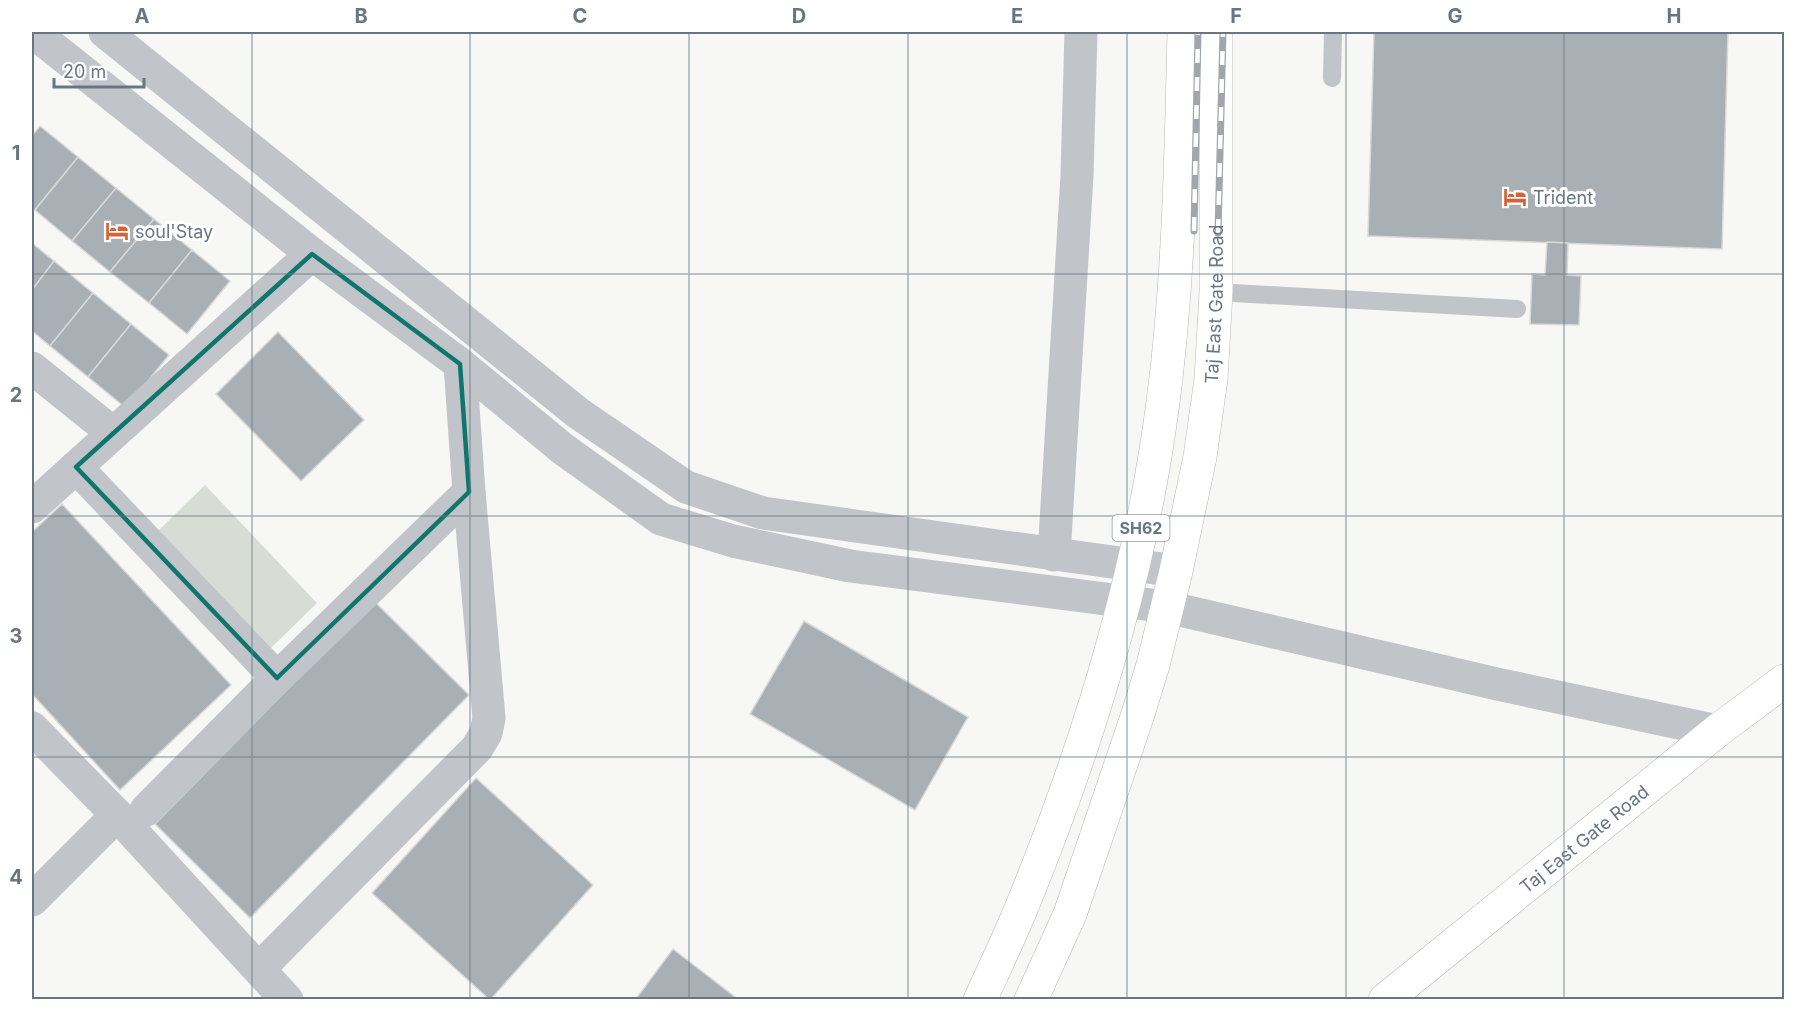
<svg xmlns="http://www.w3.org/2000/svg" width="1816" height="1031" font-family="Inter,sans-serif">
<style>
.green{fill:#d7dcd4}
.building{fill:#a8afb5;stroke:#d9d9d7;stroke-width:1.5}
.lines{fill:none;stroke-linecap:round;stroke-linejoin:round}
.secondary-casing{stroke:#b3b8bc;stroke-width:34}
.primary-casing{stroke:#b4b8bc;stroke-width:34}
.lane{stroke:#c1c4c8;stroke-width:18}
.street{stroke:#c1c4c8;stroke-width:33}
.secondary{stroke:#fff;stroke-width:33}
.primary{stroke:#fff;stroke-width:33}
.rail-casing{stroke:#a0a6ac;stroke-width:7}
.rail{stroke:#fff;stroke-width:4.5;stroke-dasharray:14;stroke-linecap:butt}
.marked{fill:none;stroke:#0f766e;stroke-width:4.5;stroke-linejoin:round}
.grid{fill:none;stroke:#687683;stroke-width:1.5;stroke-opacity:0.55}
.labels{text-anchor:middle;dominant-baseline:central;stroke-width:6;stroke-linejoin:round;paint-order:stroke}
.shield{fill:#fff;stroke:#959fa8;stroke-width:1.5}
.shield-label{font-size:16px;font-weight:bold;fill:#687683}
.poi-label{font-size:18px;fill:#687683;stroke:#fff;text-anchor:start}
.street-label{font-size:18px;fill:#687683;stroke:#fff}
.neatline{fill:none;stroke:#687683;stroke-width:2}
.grid-label{font-size:20px;text-anchor:middle;font-weight:bold;fill:#687683}
</style>
<rect width="100%" height="100%" fill="#f7f7f5"/>
<polygon class="green" points="205,485 317,603 271,648 158,531"/>
<g class="building">
<polygon points="1374,32 1728,32 1722,249 1368,236"/>
<polygon points="40,126 78,157 35,210 32,208 32,136"/>
<polygon points="78,157 116,188 72,241 35,210"/>
<polygon points="116,188 154,219 110,272 72,241"/>
<polygon points="154,219 192,250 149,303 110,272"/>
<polygon points="1547,242 1568,243 1567,275 1581,276 1579,325 1530,324 1532,274 1545,275"/>
<polygon points="32,243 54,261 32,290"/>
<polygon points="192,250 230,281 187,334 149,303"/>
<polygon points="54,261 93,293 50,346 32,331 32,290"/>
<polygon points="93,293 131,324 88,377 50,346"/>
<polygon points="131,324 169,355 126,408 88,377"/>
<polygon points="278,332 364,420 301,481 216,394"/>
<polygon points="62,504 231,685 120,790 32,694 32,532"/>
<polygon points="374,601 469,695 250,918 155,824"/>
<polygon points="804,621 968,717 915,810 750,714"/>
<polygon points="476,778 593,885 490,1000 372,893"/>
<polygon points="673,949 739,1000 635,1000"/>
</g>
<g class="lines">
<g class="secondary-casing">
<g id="secondary">
<path id="s1" d="M1385 1000 1717 731 1784 681"/>
</g>
</g>
<g class="primary-casing">
<g id="primary">
<path d="M980 1000C996 965 1013 930 1027 894 1091 736 1141 572 1163 402 1179 280 1181 155 1184 32"/>
<path id="s2" d="M1031 1000 1070 914 1138 714 1153 665 1176 571 1200 457 1211 379 1216 292V32"/>
</g>
</g>
<g class="lane">
<polyline points="1332,78 1333,32"/>
<polyline points="1216,292 1517,309"/>
</g>
<g class="street">
<polyline points="33,32 312,254 460,364 563,449 661,519 733,541 850,566 1167,607 1497,684 1717,731"/>
<polyline points="105,32 578,413 686,487 763,513 1176,571"/>
<polyline points="32,368 113,433"/>
<polyline points="76,467 277,678"/>
<polyline points="32,507 312,254"/>
<polyline points="1054,555 1077,176 1081,32"/>
<polyline points="32,728 117,815 287,1000"/>
<polyline points="146,810 277,678 469,492"/>
<polyline points="32,900 117,815"/>
<polyline points="259,969 477,748 486,733 489,718 469,492 460,364"/>
</g>
<use href="#secondary" class="secondary"/>
<use href="#primary" class="primary"/>
<g class="rail-casing">
<g id="rail">
<polyline points="1194,231 1198,32"/>
<polyline points="1218,233 1223,32"/>
</g>
</g>
<use href="#rail" class="rail"/>
</g>
<path class="marked" d="M312 254 460 364 469 492 277 678 76 467Z"/>
<path class="grid" d="M252 32V1000M470 32V1000M689 32V1000M908 32V1000M1127 32V1000M1346 32V1000M1564 32V1000M32 274H1784M32 516H1784M32 757H1784"/>
<defs>
<g id="hotel-bare" transform="scale(1.8)"><path d="M-6-4.5h1.5V1H6V5H4.5V3h-9V5H-6ZM-4 0a1.8 1.8 0 1 1 3.6 0ZM.5 0V-2.5h3Q6-2.5 6 0Z" fill="#d76235" stroke="#fff" stroke-width="2.5" paint-order="stroke"/></g>
</defs>
<g fill-rule="evenodd">
<use href="#hotel-bare" x="1515" y="197"/>
<use href="#hotel-bare" x="117" y="231"/>
</g>
<g class="labels">
<rect class="shield" x="1112.5" y="515" width="57" height="26" rx="4.5"/>
<g class="shield-label">
<text x="1141" y="528">SH62</text>
</g>
<g class="poi-label">
<text x="1533" y="197">Trident</text>
<text x="135" y="231">soul'Stay</text>
</g>
<g class="street-label">
<text stroke="none"><textPath href="#s2" startOffset="724">Taj East Gate Road</textPath></text>
<text stroke="none"><textPath href="#s1" startOffset="256">Taj East Gate Road</textPath></text>
</g>
</g>
<rect width="1816" height="1031" fill="none" stroke="#ffffff" stroke-width="66"/>
<path d="M54 78v9h90v-9" fill="none" stroke="#687683" stroke-width="3"/>
<text x="63" y="78" font-size="18" fill="#687683" stroke="#ffffff" stroke-width="4.5" paint-order="stroke">20 m</text>
<rect x="33" y="33" width="1750" height="965" class="neatline"/>
<g class="grid-label">
<text x="142" y="23">A</text>
<text x="361" y="23">B</text>
<text x="580" y="23">C</text>
<text x="799" y="23">D</text>
<text x="1017" y="23">E</text>
<text x="1236" y="23">F</text>
<text x="1455" y="23">G</text>
<text x="1674" y="23">H</text>
<text x="16" y="160">1</text>
<text x="16" y="402">2</text>
<text x="16" y="643">3</text>
<text x="16" y="884">4</text>
</g>
</svg>
